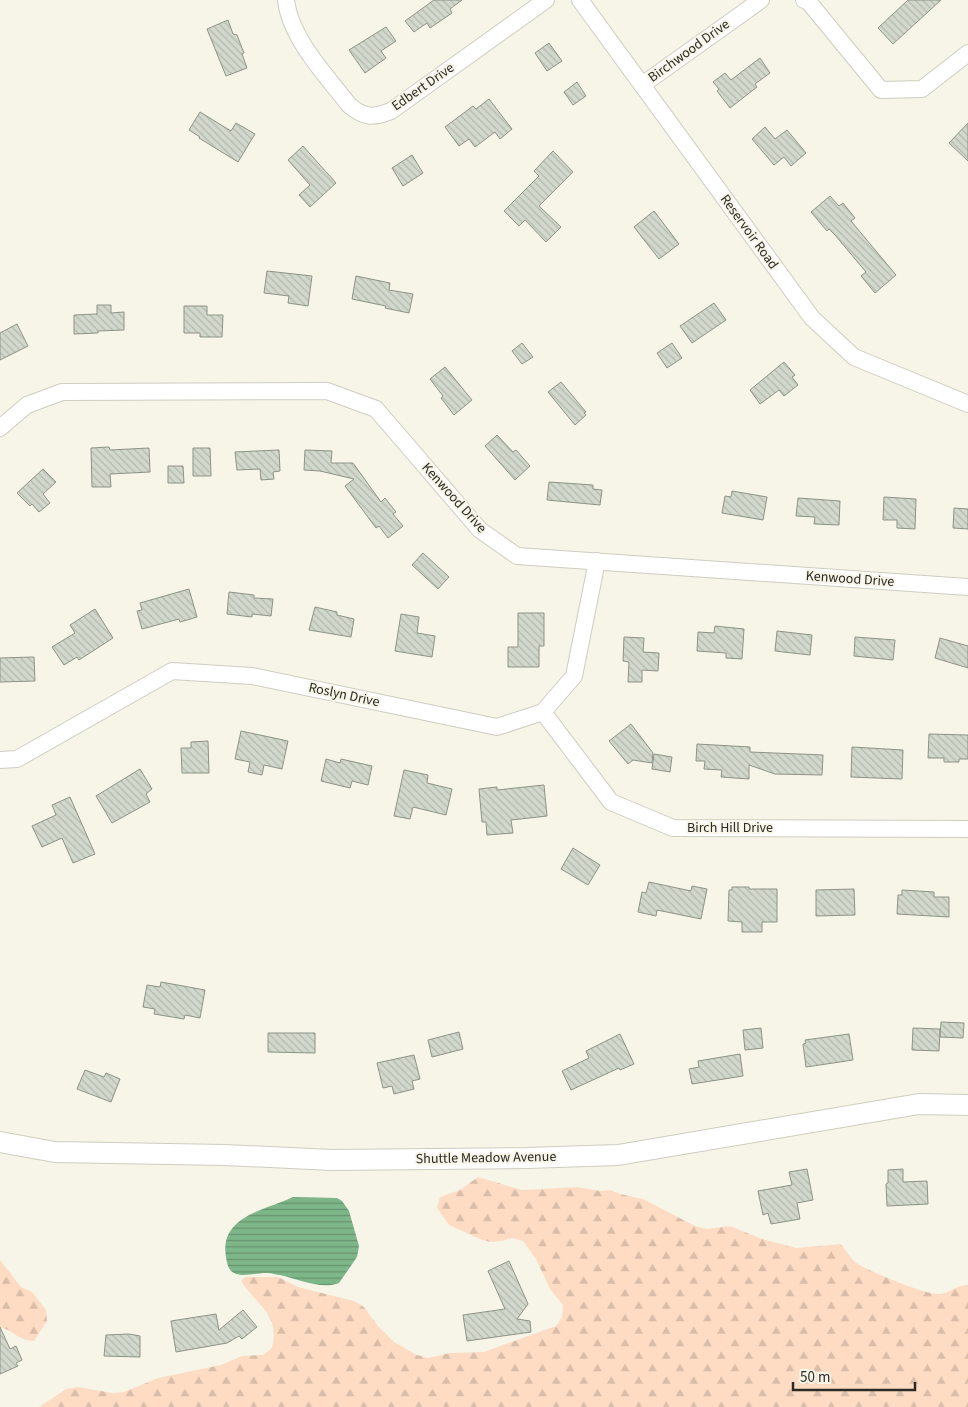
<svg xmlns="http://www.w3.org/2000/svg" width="968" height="1407" font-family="'Source Sans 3',sans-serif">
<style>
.forest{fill:url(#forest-firs)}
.water{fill:url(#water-rules)}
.building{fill:url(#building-back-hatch);stroke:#8d9387}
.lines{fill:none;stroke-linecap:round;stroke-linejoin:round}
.minor-casing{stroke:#cecdc0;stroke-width:18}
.tertiary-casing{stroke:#cecdc0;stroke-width:22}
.minor{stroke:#fff;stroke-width:16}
.tertiary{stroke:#fff;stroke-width:20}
.labels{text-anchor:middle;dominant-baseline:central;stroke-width:4;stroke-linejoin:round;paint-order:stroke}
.street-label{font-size:14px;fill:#2b2a25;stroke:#f6f5e7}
</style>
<defs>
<pattern id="forest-firs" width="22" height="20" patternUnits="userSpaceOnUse" patternTransform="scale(1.25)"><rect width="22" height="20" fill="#fedcc4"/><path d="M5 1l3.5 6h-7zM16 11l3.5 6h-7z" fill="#dabda8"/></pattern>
<pattern id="water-rules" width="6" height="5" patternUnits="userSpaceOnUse" patternTransform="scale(1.25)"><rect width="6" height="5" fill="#7db689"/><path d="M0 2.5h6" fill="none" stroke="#679470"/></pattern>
<pattern id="building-back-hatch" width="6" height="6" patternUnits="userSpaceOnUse" patternTransform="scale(1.25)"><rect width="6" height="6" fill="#d2d8cb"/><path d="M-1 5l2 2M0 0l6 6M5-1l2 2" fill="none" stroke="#b4baae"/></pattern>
</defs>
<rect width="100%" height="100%" fill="#f6f5e7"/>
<g class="forest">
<path d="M478 1177 522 1190 577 1187 600 1191 610 1190 620 1194 643 1199 695 1226 707 1229 730 1226 762 1239 796 1248 840 1244C845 1248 851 1259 855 1262 865 1270 926 1295 939 1294 949 1294 957 1284 968 1285V1407H39L66 1389 78 1387 112 1393 124 1392 158 1378 221 1365 242 1356 263 1355 272 1348C280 1314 258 1307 241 1281L245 1277H278L298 1287 354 1301 364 1307 378 1326 394 1342 417 1355 428 1358 450 1353 484 1352 556 1326 562 1317 563 1305 550 1289 536 1259 523 1241 513 1238 502 1241 490 1242 480 1239 449 1225 437 1208 440 1197 460 1190Z"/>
<path d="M0 1260 21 1287 32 1292 46 1310 47 1321 34 1341C17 1340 15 1331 0 1327Z"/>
</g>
<path class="water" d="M293 1197 337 1198 342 1201 349 1211 359 1246 357 1257 339 1283C322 1290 297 1279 280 1275 276 1275 272 1273 268 1273 258 1272 244 1278 234 1273 228 1270 227 1263 226 1257 219 1216 266 1210 293 1197Z"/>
<g class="building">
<polygon points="434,0 462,0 450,9 452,13 430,28 427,23 414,32 405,21"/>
<polygon points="908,0 941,0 893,44 878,28"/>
<polygon points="228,20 233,34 237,35 244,53 242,54 247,68 226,76 207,29"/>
<polygon points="386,27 396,41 381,51 386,58 365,73 349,50"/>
<polygon points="549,43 562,61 547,71 535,53"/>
<polygon points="760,58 770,73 755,84 757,87 730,108 717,91 719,89 713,82 725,73 731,80"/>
<polygon points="577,82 586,96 573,105 564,92"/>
<polygon points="489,99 512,129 500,139 495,132 475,147 469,139 459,146 445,127 473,106 476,109"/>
<polygon points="200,112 231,131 236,123 255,134 238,162 199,138 200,137 189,130"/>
<polygon points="968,123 968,161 949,143"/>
<polygon points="765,127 775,139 787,130 806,153 791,166 784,157 774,165 752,139"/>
<polygon points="303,146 336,183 310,207 299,195 310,185 288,160"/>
<polygon points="553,151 573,172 539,206 561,227 546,242 525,220 519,226 504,211 539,176 534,171"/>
<polygon points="412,155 423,173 403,186 392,168"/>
<polygon points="830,196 839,206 843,203 855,218 851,221 896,275 875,293 861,276 866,272 835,235 829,229 827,231 811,212"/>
<polygon points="654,211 679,244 659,259 634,227"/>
<polygon points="267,271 312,276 308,306 288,303 289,296 264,293"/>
<polygon points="356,276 390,283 389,290 413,294 409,313 385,308 386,306 352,299"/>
<polygon points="714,303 726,320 692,343 680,326"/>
<polygon points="97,305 111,305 111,313 124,312 124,330 98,331 98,333 74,334 74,315 97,314"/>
<polygon points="184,306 207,306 207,315 223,315 222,337 200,337 200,333 184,333"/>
<polygon points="17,324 28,346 0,360 0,333"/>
<polygon points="522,343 533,357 522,364 512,351"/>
<polygon points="672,343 682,358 667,368 657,353"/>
<polygon points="784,362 795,375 792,377 798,385 784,396 779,390 760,404 750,390"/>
<polygon points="445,367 472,400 454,415 441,398 443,396 430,379"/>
<polygon points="561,382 586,412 584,413 586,415 575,425 548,392"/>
<polygon points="497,435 513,452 516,450 530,466 515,480 485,446"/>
<polygon points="109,447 110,450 149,448 150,472 110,474 111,487 92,487 91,448"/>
<polygon points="193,448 210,448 211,476 193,476"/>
<polygon points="279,450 280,471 273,472 274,479 261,480 260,469 237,470 235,452"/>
<polygon points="305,450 332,451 331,463 353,463 381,502 385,498 396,512 393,514 403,526 388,538 379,526 376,528 345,486 354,479 320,471 304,470"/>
<polygon points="168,466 183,466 184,483 168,483"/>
<polygon points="43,469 56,482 43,494 50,503 39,512 32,504 30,506 17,493"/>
<polygon points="549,482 593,485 593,489 602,490 600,505 547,500"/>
<polygon points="732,491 767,497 763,520 722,513 725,496 731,497"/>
<polygon points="884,497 916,499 915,529 897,528 897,520 883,520"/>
<polygon points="798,498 840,501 839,525 814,524 815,517 796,516"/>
<polygon points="954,508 968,509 968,529 953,528"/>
<polygon points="423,553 449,577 438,589 412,565"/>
<polygon points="189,589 197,617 180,622 179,619 142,629 137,611 142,610 140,603"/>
<polygon points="229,592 254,595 254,598 273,599 271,616 252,614 252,617 227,614"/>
<polygon points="315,607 337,612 337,615 354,619 351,637 309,630"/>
<polygon points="95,609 113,638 79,660 77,657 64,665 52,647 75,633 70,625"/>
<polygon points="518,613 544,613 544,646 539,646 539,667 508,667 508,647 518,647"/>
<polygon points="401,614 419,617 417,633 435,636 432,657 395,651"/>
<polygon points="715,626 744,629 742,659 726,658 726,653 697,651 698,632 714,633"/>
<polygon points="777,631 812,635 810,655 775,651"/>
<polygon points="624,637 644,638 643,652 659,653 658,671 642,670 642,682 628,682 629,662 623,661"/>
<polygon points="855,637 895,640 893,660 854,656"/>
<polygon points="940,638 968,646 968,668 935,658"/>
<polygon points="34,657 35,681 0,682 0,658"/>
<polygon points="631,724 653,753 652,763 633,760 628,764 609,741"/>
<polygon points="241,731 288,741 282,769 264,765 262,775 248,772 250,762 235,759"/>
<polygon points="929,734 968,735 968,759 959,759 959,762 944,762 944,758 928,758"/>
<polygon points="208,741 209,773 182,773 181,748 191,748 191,742"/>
<polygon points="697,744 750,747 750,752 823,755 822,775 775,774 749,765 749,779 721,777 722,770 704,769 705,761 696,761"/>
<polygon points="852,747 903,750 902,779 851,777"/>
<polygon points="654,754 672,757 670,772 652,769"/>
<polygon points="326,759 340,763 341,759 372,766 368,785 352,781 350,788 321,781"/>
<polygon points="140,769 152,789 146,794 150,802 112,823 96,796"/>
<polygon points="404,770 428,775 427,783 452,789 446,815 413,807 410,819 394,816"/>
<polygon points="544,785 547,816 511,820 513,833 487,835 486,822 482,822 479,789 497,787 497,790"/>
<polygon points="70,797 95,854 73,863 62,838 42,847 32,826 56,815 52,805"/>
<polygon points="573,848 600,865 588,885 561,869"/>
<polygon points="649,882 691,891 692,886 707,889 701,919 657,910 656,916 638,912 642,892 646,893"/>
<polygon points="732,887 749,887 749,889 777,889 777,922 762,922 762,932 742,932 742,922 728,921 729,890 732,890"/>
<polygon points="854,889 855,915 816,916 816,890"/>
<polygon points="902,890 934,892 934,897 949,897 949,917 897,914 898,895 902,895"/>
<polygon points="161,982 205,990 200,1018 185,1015 184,1019 154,1014 155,1009 143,1007 147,985 160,987"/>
<polygon points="941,1022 964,1023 963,1038 940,1037"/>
<polygon points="761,1028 763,1048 745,1050 743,1030"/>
<polygon points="913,1028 940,1029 939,1051 912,1050"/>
<polygon points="459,1032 463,1049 432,1057 428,1040"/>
<polygon points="268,1033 315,1033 315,1053 268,1052"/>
<polygon points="620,1034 634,1064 620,1070 619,1068 571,1090 562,1071 589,1058 586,1051"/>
<polygon points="849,1034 853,1060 806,1067 803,1044 806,1043 805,1040"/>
<polygon points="740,1054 743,1076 692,1084 689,1069 699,1067 698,1061"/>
<polygon points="414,1055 420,1079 412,1081 414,1089 394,1094 392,1086 383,1088 377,1063"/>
<polygon points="85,1070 104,1077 106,1073 120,1079 111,1102 77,1089"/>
<polygon points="807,1169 813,1200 797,1203 800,1219 771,1224 768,1213 763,1215 758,1191 792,1185 789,1172"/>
<polygon points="903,1169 903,1182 927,1181 928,1204 887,1206 886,1184 888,1183 888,1170"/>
<polygon points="509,1261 528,1304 517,1319 530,1321 531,1332 467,1341 463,1315 505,1309 488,1271"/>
<polygon points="243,1310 257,1327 242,1339 239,1336 227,1343 176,1352 171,1321 216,1314 219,1330"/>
<polygon points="0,1327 10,1349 16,1346 22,1360 16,1363 18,1366 0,1374"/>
<polygon points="129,1334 140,1336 140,1357 104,1356 106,1335"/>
</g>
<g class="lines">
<g class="minor-casing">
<g id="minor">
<path d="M286 0C290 38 326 75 349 105 364 118 373 118 391 111L546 0"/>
<polyline points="580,0 812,318 854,357 968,404"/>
<polyline points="804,0 807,0 881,90 922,89 968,53"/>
<polyline points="642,85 761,0"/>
<polyline points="0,428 27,405 62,392 327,391 376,409 480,530 517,556 968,587"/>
<polyline points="543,712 611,802 673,828 968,829"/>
<polyline points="0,760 17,759 172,671 252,676 497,727 543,712 574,676 597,561"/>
</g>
</g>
<g class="tertiary-casing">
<polyline id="tertiary" points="0,1142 55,1152 225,1155 332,1160 527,1158 618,1155 919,1104 968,1105"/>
</g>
<use href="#minor" class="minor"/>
<use href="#tertiary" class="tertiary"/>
</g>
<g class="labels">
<g class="street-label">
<text transform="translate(689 51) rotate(-36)">Birchwood Drive</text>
<text transform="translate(423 87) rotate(-35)">Edbert Drive</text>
<text transform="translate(749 232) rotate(54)">Reservoir Road</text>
<text transform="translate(454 498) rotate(48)">Kenwood Drive</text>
<text transform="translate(850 579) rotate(4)">Kenwood Drive</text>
<text transform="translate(344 695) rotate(12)">Roslyn Drive</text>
<text x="730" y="828">Birch Hill Drive</text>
<text transform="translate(486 1158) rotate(-1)">Shuttle Meadow Avenue</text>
</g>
</g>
<path d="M793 1382v8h122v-8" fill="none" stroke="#2b2a25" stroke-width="2.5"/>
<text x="800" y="1382" font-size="15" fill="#2b2a25" stroke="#f6f5e7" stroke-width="4" paint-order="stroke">50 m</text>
</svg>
